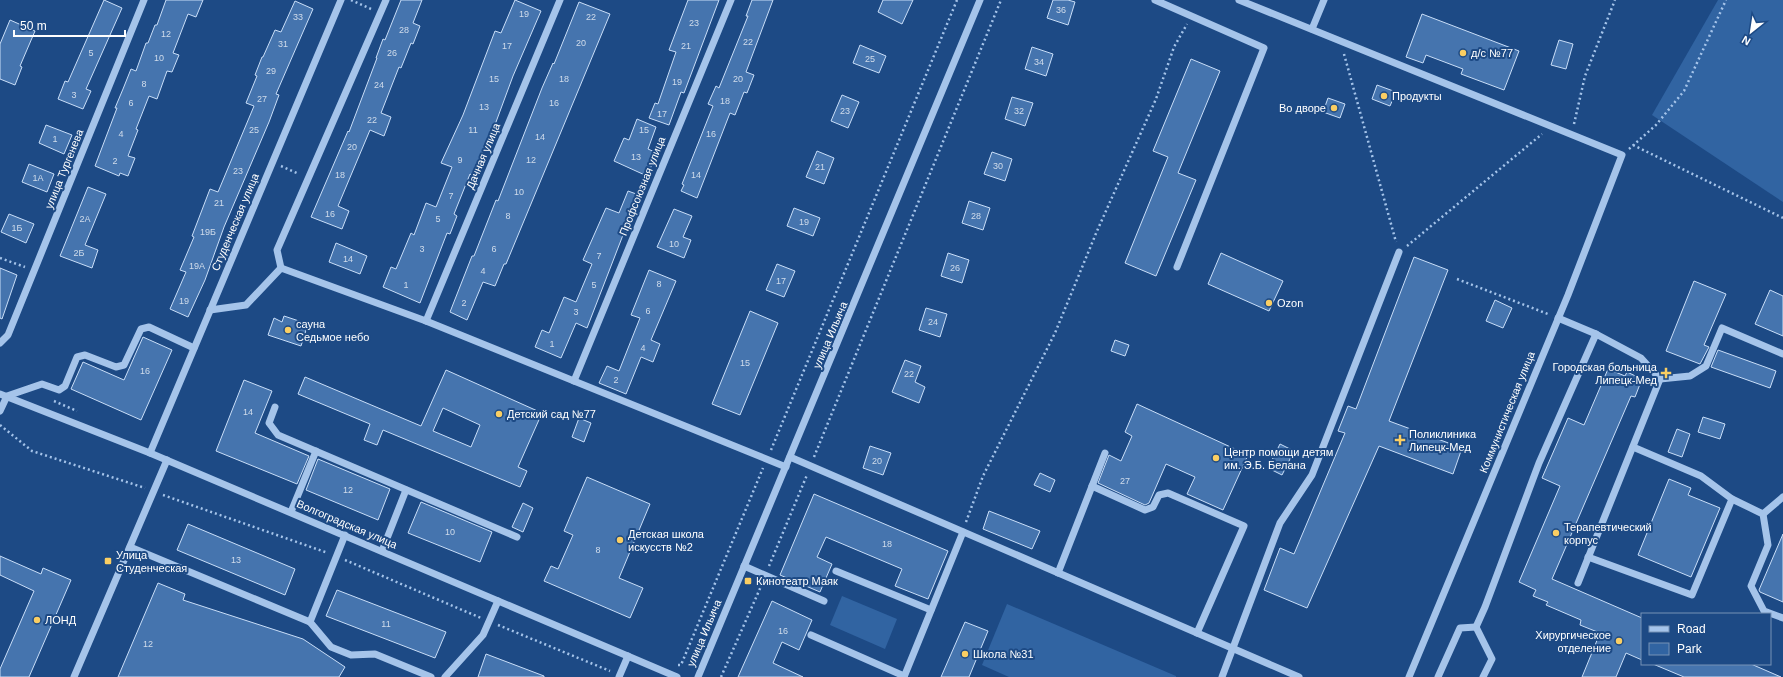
<svg xmlns="http://www.w3.org/2000/svg" width="1783" height="677" font-family="Helvetica,sans-serif">
<style>
.green{fill:#3164a2}
.building{fill:#4574ae;stroke:#c9def8;fill-rule:evenodd}
.lines{fill:none;stroke-linecap:round;stroke-linejoin:round}
.path{stroke:#a5c4ea;stroke-width:2.5;stroke-dasharray:2 3;stroke-linecap:butt}
.minor{stroke:#a5c4ea;stroke-width:7}
.poi-dot{fill:#face63;stroke:#1d4a85;stroke-width:1.5}
.labels{text-anchor:middle;dominant-baseline:central;stroke-width:4;stroke-linejoin:round;paint-order:stroke}
.number-label{font-size:9px;fill:#d0dceb}
.poi-label{font-size:11px;fill:#fff;stroke:#1d4a85;text-anchor:start}
.street-label{font-size:11px;fill:#fff;stroke:#1d4a85}
</style>
<rect width="100%" height="100%" fill="#1d4a85"/>
<g class="green">
<polygon points="1718,0 1783,0 1783,202 1652,115"/>
<polygon points="842,596 897,619 885,649 830,625"/>
<polygon points="1007,604 1176,676 1176,677 1009,677 982,665"/>
</g>
<g class="building">
<polygon points="104,0 122,8 86,89 91,91 83,109 58,99 65,81 68,82"/>
<polygon points="166,0 203,0 196,17 188,14 173,53 179,55 172,72 167,71 157,99 149,96 136,129 138,130 128,156 135,158 128,176 120,173 119,176 95,166 117,108 115,108 123,89 131,69 136,71 146,43 148,43 155,25 157,25"/>
<polygon points="401,0 422,0 413,23 420,26 413,44 411,43 401,68 399,67 381,113 391,117 384,136 370,130 338,206 349,211 342,229 311,217 348,131 349,132 377,58 376,58 383,39 385,40"/>
<polygon points="515,0 541,11 513,76 496,122 472,175 470,174 454,214 457,216 450,234 447,233 420,303 383,287 391,267 396,269 411,233 414,235 426,203 436,207 452,167 441,163 463,115 495,31 501,33"/>
<polygon points="688,0 719,0 684,93 681,92 669,125 649,118 655,103 658,104 676,52 669,50"/>
<polygon points="752,0 773,0 746,72 754,75 747,93 744,92 735,115 730,113 697,198 681,191 684,185 682,184 713,106 708,104 716,86 719,88 748,16 746,16"/>
<polygon points="883,0 913,0 902,24 878,12"/>
<polygon points="1053,0 1068,0 1075,2 1068,25 1047,18"/>
<polygon points="295,1 313,9 276,94 279,95 269,122 224,227 205,280 188,317 170,309 186,272 180,270 194,237 192,236 210,189 218,192 254,106 246,103 257,76 255,75 262,57 263,57 275,30 281,32"/>
<polygon points="579,2 610,14 506,264 504,264 495,286 483,282 467,320 450,312 472,256 474,256 496,200 498,201 542,88 553,63 554,64"/>
<polygon points="1422,14 1519,51 1504,90 1461,74 1463,69 1426,55 1423,63 1406,57"/>
<polygon points="10,20 35,31 20,66 22,67 15,85 0,79 0,44"/>
<polygon points="1559,40 1573,44 1566,69 1551,65"/>
<polygon points="860,45 886,56 879,73 853,63"/>
<polygon points="1032,47 1053,54 1046,76 1025,69"/>
<polygon points="1191,59 1220,71 1178,173 1196,180 1156,276 1125,263 1168,157 1153,151"/>
<polygon points="1377,85 1396,92 1390,106 1372,99"/>
<polygon points="842,95 859,102 848,128 831,121"/>
<polygon points="1012,97 1033,103 1025,126 1005,119"/>
<polygon points="1328,98 1345,104 1340,118 1323,112"/>
<polygon points="637,119 656,127 648,149 657,153 647,176 614,161 624,138 629,140"/>
<polygon points="46,125 72,135 64,154 39,143"/>
<polygon points="817,151 834,158 824,184 806,177"/>
<polygon points="992,152 1012,159 1005,181 984,174"/>
<polygon points="29,164 54,174 47,192 22,182"/>
<polygon points="88,187 106,194 85,245 98,250 92,268 60,256"/>
<polygon points="628,191 639,195 631,218 632,218 625,236 623,235 587,328 576,323 561,358 535,347 542,330 549,333 564,297 576,302 592,264 583,260 606,208 619,213"/>
<polygon points="969,201 990,208 983,230 962,223"/>
<polygon points="794,208 820,218 813,236 787,226"/>
<polygon points="674,209 692,216 683,237 691,240 684,258 657,247"/>
<polygon points="9,214 34,224 26,243 1,232"/>
<polygon points="336,243 367,256 360,274 329,262"/>
<polygon points="948,253 969,260 962,283 941,276"/>
<polygon points="1221,253 1283,281 1269,311 1208,284"/>
<polygon points="1414,257 1448,270 1389,421 1462,448 1453,474 1379,446 1307,608 1264,590 1280,548 1294,554 1345,433 1338,431 1348,406 1356,409"/>
<polygon points="777,264 795,271 784,297 766,290"/>
<polygon points="0,268 17,275 2,319 0,318"/>
<polygon points="649,270 676,281 651,340 660,344 653,362 641,357 626,394 599,383 607,366 619,371 640,318 631,315"/>
<polygon points="1694,281 1726,294 1704,345 1709,347 1700,364 1666,351"/>
<polygon points="1770,290 1783,296 1783,336 1755,324"/>
<polygon points="1495,300 1512,308 1503,328 1486,321"/>
<polygon points="926,308 947,314 940,337 919,330"/>
<polygon points="750,311 778,323 740,415 712,404"/>
<polygon points="284,316 308,324 301,346 268,335 274,318 282,322"/>
<polygon points="143,337 172,350 141,420 71,389 83,362 124,380"/>
<polygon points="1115,340 1129,345 1125,356 1111,351"/>
<polygon points="1718,350 1776,371 1770,388 1711,367"/>
<polygon points="905,360 921,366 915,382 925,387 919,403 892,392"/>
<polygon points="1608,369 1625,376 1627,372 1642,379 1635,397 1631,396 1552,579 1642,618 1642,660 1626,653 1616,677 1582,677 1600,633 1580,625 1581,620 1546,605 1548,602 1533,596 1536,590 1519,582 1560,486 1542,478 1568,418 1584,425"/>
<path d="M446 370 542 413 518 467 527 471 520 487 383 430 377 445 364 440 370 424 298 394 305 377 421 426ZM443 408 480 425 471 447 433 431Z"/>
<polygon points="244,380 272,391 255,433 309,456 297,484 216,451"/>
<polygon points="1137,404 1248,455 1223,510 1187,494 1195,477 1166,464 1149,503 1145,505 1098,483 1109,455 1121,461 1132,436 1125,432"/>
<polygon points="1703,417 1725,424 1720,439 1698,432"/>
<polygon points="579,418 591,423 584,442 572,437"/>
<polygon points="1677,429 1690,434 1682,457 1668,452"/>
<polygon points="1280,444 1294,451 1282,475 1268,468"/>
<polygon points="870,446 891,453 883,475 863,468"/>
<polygon points="318,459 390,489 378,520 306,490"/>
<polygon points="1040,473 1055,480 1050,492 1034,485"/>
<polygon points="587,477 650,504 619,578 643,588 630,618 544,581 551,566 558,569 573,535 564,531"/>
<polygon points="1669,479 1691,488 1688,495 1720,508 1691,577 1638,555"/>
<polygon points="814,494 948,551 928,599 895,586 902,569 826,537 817,557 832,564 820,592 780,575"/>
<polygon points="421,502 492,532 480,562 408,533"/>
<polygon points="523,503 533,508 523,532 512,527"/>
<polygon points="989,511 1040,531 1032,549 983,529"/>
<polygon points="188,524 295,569 285,595 177,550"/>
<polygon points="1783,534 1783,602 1760,592 1759,590"/>
<polygon points="0,556 41,574 43,568 71,580 29,677 0,677 0,669 34,591 0,575"/>
<polygon points="158,583 185,594 183,600 303,639 345,667 339,677 118,677"/>
<polygon points="337,590 446,632 435,658 326,616"/>
<polygon points="772,601 812,620 799,650 782,642 773,663 803,677 738,677"/>
<polygon points="965,622 988,631 969,677 941,677"/>
<polygon points="486,654 544,676 544,677 478,677"/>
<polygon points="1653,664 1751,664 1781,677 1684,677"/>
</g>
<g class="lines">
<g class="path">
<polyline points="351,0 371,9"/>
<polyline points="1344,54 1396,242"/>
<polyline points="1574,124 1585,76 1615,0"/>
<polyline points="1633,145 1783,218"/>
<polyline points="1629,149 1656,125 1684,91 1726,0"/>
<polyline points="281,166 299,174"/>
<polyline points="1407,246 1542,134"/>
<polyline points="0,258 25,267"/>
<polyline points="1457,279 1548,314"/>
<polyline points="54,401 77,411"/>
<polyline points="0,425 32,451 145,488"/>
<polyline points="771,450 957,0"/>
<polyline points="814,457 1001,0"/>
<polyline points="163,495 328,553"/>
<polyline points="966,522 983,476 1055,333 1097,231 1156,99 1174,47 1187,24"/>
<polyline points="345,560 481,618"/>
<polyline points="769,566 807,475"/>
<polyline points="498,625 610,671"/>
<polyline points="678,665 681,665 763,468"/>
<polyline points="721,677 762,584"/>
</g>
<g class="minor">
<polyline points="1155,0 1264,48 1177,267"/>
<polyline points="1239,0 1622,155 1568,295 1409,677"/>
<polyline points="1312,29 1324,0"/>
<polyline points="281,268 277,250 386,0"/>
<polyline points="210,310 246,305 281,268 426,321 786,467"/>
<polyline points="1558,318 1596,334"/>
<polyline points="426,321 560,0"/>
<polyline points="0,343 8,335 144,0"/>
<polyline points="1660,379 1690,376 1706,366 1722,328 1783,354"/>
<polyline points="574,381 731,0"/>
<polyline points="0,394 150,453 677,677"/>
<polyline points="275,407 269,423 278,435 517,537"/>
<polyline points="0,411 7,396 42,384 59,390 65,386 77,357 85,355 116,367 124,365 141,329 149,327 194,348"/>
<polyline points="150,453 341,0"/>
<polyline points="790,457 1299,677"/>
<polyline points="1092,486 1145,510 1153,507 1159,495 1168,493 1244,526 1197,633"/>
<polyline points="1732,499 1763,514 1768,545 1751,586 1764,611 1783,618"/>
<polyline points="291,512 316,451"/>
<polyline points="1763,514 1783,497"/>
<polyline points="130,547 310,622 345,535"/>
<polyline points="382,551 406,490"/>
<polyline points="1588,557 1692,595 1732,499 1701,476 1633,447"/>
<polyline points="744,566 824,601"/>
<polyline points="836,571 931,610"/>
<polyline points="1058,573 1105,453"/>
<polyline points="310,622 331,647 351,655 375,654 431,677"/>
<polyline points="811,635 904,676"/>
<polyline points="74,677 167,460"/>
<polyline points="445,677 483,635 498,601"/>
<polyline points="619,677 628,656"/>
<polyline points="698,677 980,0"/>
<polyline points="904,677 963,532"/>
<polyline points="1222,677 1280,523 1312,475 1399,252"/>
<polyline points="1438,677 1460,628 1476,627"/>
<polyline points="1483,677 1492,659 1476,627 1485,607 1539,463 1596,334 1641,358 1660,379 1578,583"/>
</g>
</g>
<g class="poi-dot">
<circle cx="1463" cy="53" r="4"/>
<circle cx="1384" cy="96" r="4"/>
<circle cx="1334" cy="108" r="4"/>
<circle cx="1269" cy="303" r="4"/>
<circle cx="288" cy="330" r="4"/>
<path d="M1664 367h4v4h4v4h-4v4h-4v-4h-4v-4h4z"/>
<circle cx="499" cy="414" r="4"/>
<path d="M1398 434h4v4h4v4h-4v4h-4v-4h-4v-4h4z"/>
<circle cx="1216" cy="458" r="4"/>
<circle cx="1556" cy="533" r="4"/>
<circle cx="620" cy="540" r="4"/>
<rect x="104" y="557" width="8" height="8" rx="2"/>
<rect x="744" y="577" width="8" height="8" rx="2"/>
<circle cx="37" cy="620" r="4"/>
<circle cx="1619" cy="641" r="4"/>
<circle cx="965" cy="654" r="4"/>
</g>
<g class="labels">
<g class="number-label">
<text x="1061" y="10">36</text>
<text x="524" y="14">19</text>
<text x="298" y="17">33</text>
<text x="591" y="17">22</text>
<text x="694" y="23">23</text>
<text x="404" y="30">28</text>
<text x="166" y="34">12</text>
<text x="748" y="42">22</text>
<text x="581" y="43">20</text>
<text x="283" y="44">31</text>
<text x="507" y="46">17</text>
<text x="686" y="46">21</text>
<text x="91" y="53">5</text>
<text x="392" y="53">26</text>
<text x="159" y="58">10</text>
<text x="870" y="59">25</text>
<text x="1039" y="62">34</text>
<text x="271" y="71">29</text>
<text x="494" y="79">15</text>
<text x="564" y="79">18</text>
<text x="738" y="79">20</text>
<text x="677" y="82">19</text>
<text x="144" y="84">8</text>
<text x="379" y="85">24</text>
<text x="74" y="95">3</text>
<text x="262" y="99">27</text>
<text x="725" y="101">18</text>
<text x="131" y="103">6</text>
<text x="554" y="103">16</text>
<text x="484" y="107">13</text>
<text x="845" y="111">23</text>
<text x="1019" y="111">32</text>
<text x="662" y="114">17</text>
<text x="372" y="120">22</text>
<text x="254" y="130">25</text>
<text x="473" y="130">11</text>
<text x="644" y="130">15</text>
<text x="121" y="134">4</text>
<text x="711" y="134">16</text>
<text x="540" y="137">14</text>
<text x="55" y="139">1</text>
<text x="352" y="147">20</text>
<text x="636" y="157">13</text>
<text x="460" y="160">9</text>
<text x="531" y="160">12</text>
<text x="115" y="161">2</text>
<text x="998" y="166">30</text>
<text x="820" y="167">21</text>
<text x="238" y="171">23</text>
<text x="340" y="175">18</text>
<text x="696" y="175">14</text>
<text x="38" y="178">1А</text>
<text x="519" y="192">10</text>
<text x="451" y="196">7</text>
<text x="219" y="203">21</text>
<text x="330" y="214">16</text>
<text x="508" y="216">8</text>
<text x="976" y="216">28</text>
<text x="85" y="219">2А</text>
<text x="438" y="219">5</text>
<text x="804" y="222">19</text>
<text x="17" y="228">1Б</text>
<text x="208" y="232">19Б</text>
<text x="674" y="244">10</text>
<text x="422" y="249">3</text>
<text x="494" y="249">6</text>
<text x="79" y="253">2Б</text>
<text x="599" y="256">7</text>
<text x="348" y="259">14</text>
<text x="197" y="266">19А</text>
<text x="955" y="268">26</text>
<text x="483" y="271">4</text>
<text x="781" y="281">17</text>
<text x="659" y="284">8</text>
<text x="406" y="285">1</text>
<text x="594" y="285">5</text>
<text x="184" y="301">19</text>
<text x="464" y="303">2</text>
<text x="648" y="311">6</text>
<text x="576" y="312">3</text>
<text x="933" y="322">24</text>
<text x="552" y="344">1</text>
<text x="643" y="348">4</text>
<text x="745" y="363">15</text>
<text x="145" y="371">16</text>
<text x="909" y="374">22</text>
<text x="616" y="380">2</text>
<text x="248" y="412">14</text>
<text x="877" y="461">20</text>
<text x="1125" y="481">27</text>
<text x="348" y="490">12</text>
<text x="450" y="532">10</text>
<text x="887" y="544">18</text>
<text x="598" y="550">8</text>
<text x="236" y="560">13</text>
<text x="386" y="624">11</text>
<text x="783" y="631">16</text>
<text x="148" y="644">12</text>
</g>
<g class="poi-label">
<text x="1471" y="53">д/с №77</text>
<text x="1392" y="96">Продукты</text>
<text x="1326" y="108" text-anchor="end">Во дворе</text>
<text x="1277" y="303">Ozon</text>
<text x="296" y="324">сауна<tspan x="296" dy="13">Седьмое небо</tspan></text>
<text x="1657" y="367" text-anchor="end">Городская больница<tspan x="1657" dy="13">Липецк-Мед</tspan></text>
<text x="507" y="414">Детский сад №77</text>
<text x="1409" y="434">Поликлиника<tspan x="1409" dy="13">Липецк-Мед</tspan></text>
<text x="1224" y="452">Центр помощи детям<tspan x="1224" dy="13">им. Э.Б. Белана</tspan></text>
<text x="1564" y="527">Терапевтический<tspan x="1564" dy="13">корпус</tspan></text>
<text x="628" y="534">Детская школа<tspan x="628" dy="13">искусств №2</tspan></text>
<text x="116" y="555">Улица<tspan x="116" dy="13">Студенческая</tspan></text>
<text x="756" y="581">Кинотеатр Маяк</text>
<text x="45" y="620">ЛОНД</text>
<text x="1611" y="635" text-anchor="end">Хирургическое<tspan x="1611" dy="13">отделение</tspan></text>
<text x="973" y="654">Школа №31</text>
</g>
<g class="street-label">
<text transform="translate(483 156) rotate(-67)">Дачная улица</text>
<text transform="translate(64 169) rotate(-68)">улица Тургенева</text>
<text transform="translate(642 186) rotate(-68)">Профсоюзная улица</text>
<text transform="translate(235 222) rotate(-67)">Студенческая улица</text>
<text transform="translate(830 335) rotate(-67)">улица Ильича</text>
<text transform="translate(1507 412) rotate(-68)">Коммунистическая улица</text>
<text transform="translate(347 524) rotate(23)">Волгоградская улица</text>
<text transform="translate(704 633) rotate(-67)">улица Ильича</text>
</g>
</g>
<rect x="1641" y="613" width="130" height="52" fill="#1d4a85" stroke="#7792b6"/>
<rect x="1649" y="626" width="20" height="6" fill="#a5c4ea" stroke="#7792b6"/>
<text x="1677" y="633" font-size="12" fill="#ffffff">Road</text>
<rect x="1649" y="643" width="20" height="12" fill="#3164a2" stroke="#7792b6"/>
<text x="1677" y="653" font-size="12" fill="#ffffff">Park</text>
<g transform="translate(1751 32) rotate(210)" stroke="#1d4a85" stroke-width="3" paint-order="stroke">
<path d="M0-3L7 15L0 10L-7 15Z" fill="#ffffff"/>
<text y="-6" font-size="11" font-weight="bold" text-anchor="middle" fill="#ffffff">N</text>
</g>
<path d="M14 30v6h111v-6" fill="none" stroke="#ffffff" stroke-width="2"/>
<text x="20" y="30" font-size="12" fill="#ffffff" stroke="#1d4a85" stroke-width="3" paint-order="stroke">50 m</text>
</svg>
